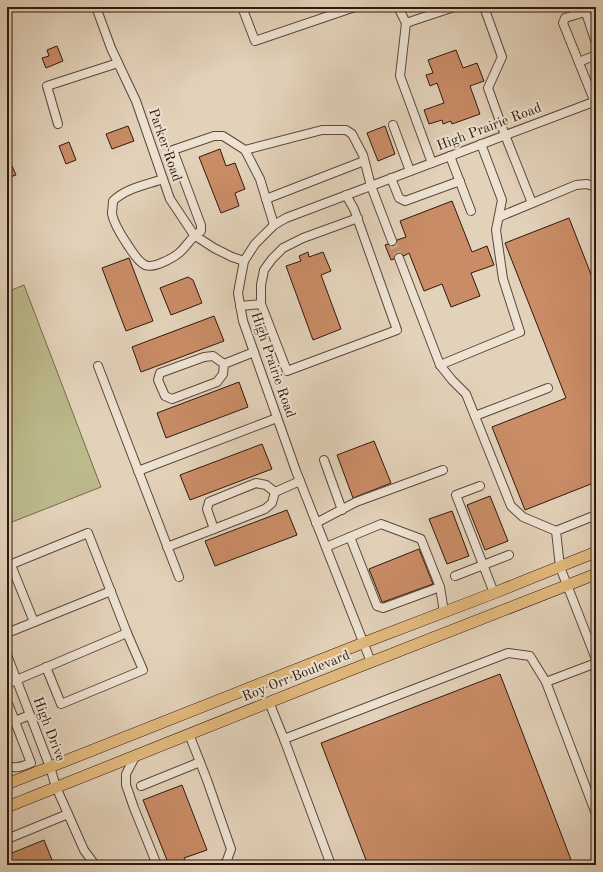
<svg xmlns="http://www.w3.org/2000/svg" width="603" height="872" font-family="'Old Standard TT',serif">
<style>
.green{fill:#bcb98a;stroke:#76694b}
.building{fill:#c98c67;stroke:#2f190c}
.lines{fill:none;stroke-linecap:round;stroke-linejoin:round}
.minor-tunnel{stroke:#bfad97;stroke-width:8;stroke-dasharray:8 4;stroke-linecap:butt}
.minor-casing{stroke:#5c4738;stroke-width:10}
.major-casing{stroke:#2f190c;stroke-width:12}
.minor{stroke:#ede2d2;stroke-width:8}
.major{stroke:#e2b97d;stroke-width:11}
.labels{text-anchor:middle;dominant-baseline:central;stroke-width:4;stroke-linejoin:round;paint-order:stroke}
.street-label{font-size:14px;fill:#2f190c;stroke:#ede2d2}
</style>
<rect width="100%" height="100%" fill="#e3d2ba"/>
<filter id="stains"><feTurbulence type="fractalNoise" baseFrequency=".005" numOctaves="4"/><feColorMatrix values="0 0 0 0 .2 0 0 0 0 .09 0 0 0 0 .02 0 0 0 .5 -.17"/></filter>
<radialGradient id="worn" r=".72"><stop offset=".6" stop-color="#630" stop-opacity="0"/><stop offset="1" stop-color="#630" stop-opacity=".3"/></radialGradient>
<polygon class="green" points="24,285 101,487 7,524 7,292"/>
<g class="building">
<polygon points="57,46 63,61 46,68 42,58 49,56 47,50"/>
<polygon points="456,50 463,68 477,63 484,81 470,86 480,114 452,124 451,121 443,124 442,120 429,124 424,110 444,103 437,83 430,86 426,75 433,73 428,60"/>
<polygon points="128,126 134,141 112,149 106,134"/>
<polygon points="385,126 395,154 378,161 367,133"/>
<polygon points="69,142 76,160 66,164 59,146"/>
<polygon points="220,149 226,166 235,163 245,189 235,193 239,206 221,213 199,157"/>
<polygon points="12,166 16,175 7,178 7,168"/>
<polygon points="452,201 472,252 487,246 494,265 471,273 480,296 451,307 442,284 424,291 409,253 404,256 400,253 397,253 395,255 394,259 391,260 385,245 388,244 391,246 394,246 396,244 397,240 406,237 400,221"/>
<polygon points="569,218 596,287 596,482 525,510 492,427 566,398 505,243"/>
<polygon points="308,252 309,257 323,252 331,271 321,275 341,329 313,340 286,266 301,261 299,256"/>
<polygon points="129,258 153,321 126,331 102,268"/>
<polygon points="188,277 193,280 202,303 171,315 160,288"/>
<polygon points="214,316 224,341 141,372 132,347"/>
<polygon points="239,382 248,407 166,438 157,413"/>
<polygon points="374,441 391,483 353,498 337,455"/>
<polygon points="262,444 272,469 190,500 180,475"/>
<polygon points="490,496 508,541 485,550 467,505"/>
<polygon points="287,510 297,535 215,566 205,541"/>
<polygon points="452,511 469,556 447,564 429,519"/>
<polygon points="419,549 433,584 383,602 382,602 369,569"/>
<polygon points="500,674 573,865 368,865 321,743"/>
<polygon points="182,785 207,850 184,858 187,865 169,865 143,800"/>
<polygon points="44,840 54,865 7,865 7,855"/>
</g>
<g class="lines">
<polyline class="minor-tunnel" points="392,241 399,258"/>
<g class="minor-casing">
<g id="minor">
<polyline points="96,7 111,48 136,101 170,199 194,235 214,248 232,257 244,261"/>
<polyline points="242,7 255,41 355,7"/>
<polyline points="398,7 406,23"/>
<polyline points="484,7 502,57 488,88 505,135 532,203"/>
<polyline points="596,43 587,16 585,12 565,18 563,23 596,105"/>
<polyline points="579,62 596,55"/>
<polyline points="58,124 47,86 118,63"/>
<polyline points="393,125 410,171"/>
<polyline points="245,150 322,130 346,130 352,134 363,155 371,186 392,241"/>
<polyline points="450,156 471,211"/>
<polyline points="432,163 400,76 406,23 454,7"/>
<polyline points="391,178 399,198 405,201 460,181"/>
<path d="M163 179C146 185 126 188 113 201 113 205 112 210 112 214 114 224 121 235 127 244 132 251 137 261 145 265 153 269 173 258 179 253 187 246 191 237 201 231V225L199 220 173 150 214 136H223L245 150 260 179 274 225"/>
<polyline points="346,195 354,209 397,330 287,371 261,304 261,285 264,270 272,259 283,248 303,238 358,218"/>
<polyline points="266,199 364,161"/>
<polyline points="499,217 576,185 587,184 596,187"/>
<polyline points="399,258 440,365 452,380 466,394 511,506 523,517 556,531"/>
<polyline points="240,306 261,304"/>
<polyline points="224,364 223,374 217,382 172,399 165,396 158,380 160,373 204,357 213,356 224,364 254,352"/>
<polyline points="440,365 520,332 503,279 496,230 502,200 481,144"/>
<polyline points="98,366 179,577"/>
<polyline points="475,416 548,388"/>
<polyline points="324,460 342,510"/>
<polyline points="138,471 277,418"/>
<polyline points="480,486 456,495 494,593"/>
<polyline points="275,492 272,503 265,509 214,529 207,509 209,502 256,483 266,485 275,492 300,481"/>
<polyline points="596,515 556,531 560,567 596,659"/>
<polyline points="316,523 356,502 443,470"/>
<polyline points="350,537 377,606 383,608 440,587"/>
<polyline points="167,547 214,529"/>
<polyline points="326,547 381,524 421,539 440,587 444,612"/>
<polyline points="11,565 34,622"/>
<polyline points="7,566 88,533 127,633 143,670 61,704 46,667"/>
<polyline points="455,576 509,555"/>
<polyline points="7,633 111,591"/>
<polyline points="7,655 50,767 56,787 84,850 95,865"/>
<polyline points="371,662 296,471 243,321 238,293 244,261 255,244 274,225 286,218 596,101"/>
<polyline points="546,682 596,814"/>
<polyline points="7,684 127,633"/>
<polyline points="269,702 284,739 508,653 530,656 546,682 596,663"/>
<path d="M7 704 9 706 31 763C22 766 17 769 8 766L7 763"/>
<polyline points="15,721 30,715"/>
<polyline points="189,734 207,780 231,849 226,863 221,865"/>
<polyline points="284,739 331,865"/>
<polyline points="136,755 126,774 126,785 134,808 157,865"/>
<polyline points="141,786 200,762"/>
<polyline points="7,839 68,814"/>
</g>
</g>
<g class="major-casing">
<g id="major">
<polyline points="7,784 363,643 494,593 596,552"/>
<polyline points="7,807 315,684 596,574"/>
</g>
</g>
<use href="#minor" class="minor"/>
<use href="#major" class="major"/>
</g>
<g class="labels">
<g class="street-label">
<text transform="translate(489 127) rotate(-21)">High Prairie Road</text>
<text transform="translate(165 145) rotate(71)">Parker Road</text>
<text transform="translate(273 365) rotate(71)">High Prairie Road</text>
<text transform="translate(296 676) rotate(-22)">Roy Orr Boulevard</text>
<text transform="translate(49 729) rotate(69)">High Drive</text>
</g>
</g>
<rect width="603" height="872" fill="none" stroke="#e3d2ba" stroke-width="24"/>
<rect x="8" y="8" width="587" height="856" fill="none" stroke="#2f190c" stroke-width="2"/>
<rect x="12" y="12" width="579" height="848" fill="none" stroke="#2f190c"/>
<rect width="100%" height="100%" filter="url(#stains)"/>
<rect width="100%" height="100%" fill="url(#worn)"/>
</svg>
